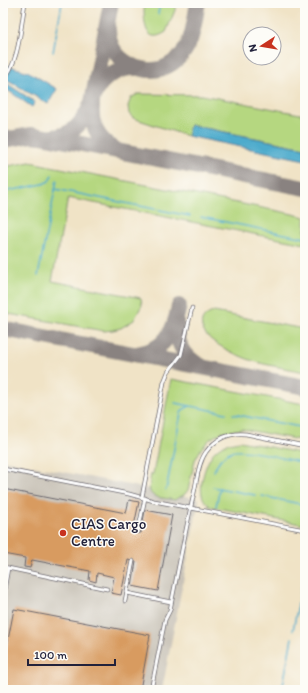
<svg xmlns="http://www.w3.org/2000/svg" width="308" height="693" font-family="Itim,sans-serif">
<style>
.industrial{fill:#c9c3b8}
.green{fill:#b5d780;stroke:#6c7c5e}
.water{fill:#4eabcc;stroke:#386684}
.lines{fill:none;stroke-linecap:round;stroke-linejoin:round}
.stream{stroke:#4eabcc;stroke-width:1.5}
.taxiway{stroke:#898280;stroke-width:16}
.building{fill:#d89b61}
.service-casing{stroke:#6a666c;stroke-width:4.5}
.service{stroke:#fff;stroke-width:3}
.poi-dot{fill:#c8321e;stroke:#fdfcf7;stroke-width:1.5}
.labels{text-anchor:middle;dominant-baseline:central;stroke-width:3;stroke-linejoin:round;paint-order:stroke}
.poi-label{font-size:15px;fill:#22223b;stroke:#fdfcf7;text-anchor:start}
</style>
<rect width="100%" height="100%" fill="#fdfcf7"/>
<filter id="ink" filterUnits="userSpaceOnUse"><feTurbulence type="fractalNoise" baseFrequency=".025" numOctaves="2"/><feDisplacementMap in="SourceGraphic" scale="8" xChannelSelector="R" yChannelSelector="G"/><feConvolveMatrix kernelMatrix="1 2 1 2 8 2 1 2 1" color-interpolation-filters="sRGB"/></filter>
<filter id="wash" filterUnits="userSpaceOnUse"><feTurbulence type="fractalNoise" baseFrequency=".012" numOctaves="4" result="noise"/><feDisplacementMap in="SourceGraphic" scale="16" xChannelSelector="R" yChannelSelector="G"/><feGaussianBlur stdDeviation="0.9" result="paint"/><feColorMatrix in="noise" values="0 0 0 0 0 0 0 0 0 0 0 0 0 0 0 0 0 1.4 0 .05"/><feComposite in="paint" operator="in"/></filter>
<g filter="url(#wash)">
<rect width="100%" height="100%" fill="#f0e3c6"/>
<polygon class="industrial" points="3,460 199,499 162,690 3,690"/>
<g class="green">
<path d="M144 3H178L166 32C143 47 144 18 144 3Z"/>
<polygon points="138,94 202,95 305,115 305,148 190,125 187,136 133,118 129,114 128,106 131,98"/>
<polygon points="30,162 288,213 305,217 305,244 68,198 52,281 141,298 142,305 134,320 121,328 113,330 104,331 3,313 3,167"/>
<path d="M214 312 304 329 305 326V372C287 368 267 366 250 360 237 355 197 339 202 321 204 316 209 313 214 312Z"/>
<path d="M171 379 304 404 305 405V441L242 429 222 432 210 439 201 449 195 460 188 490 184 495 176 499 175 500C153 496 146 500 151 474H153Z"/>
<path d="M240 441 305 454V525L208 506 209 505C205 502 203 499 202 495 199 483 207 458 216 450 223 444 231 442 240 441Z"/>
</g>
<g class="water">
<polygon points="3,64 29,72 57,89 48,104 3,77"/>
<polygon points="3,81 35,102 32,107 3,87"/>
<polygon points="190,125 305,148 305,160 187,136"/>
</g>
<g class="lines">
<g class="stream">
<polyline points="158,14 160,3"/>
<polyline points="53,52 62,3"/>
<polyline points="55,189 190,216"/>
<polyline points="3,192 43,184 49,181 52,175"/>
<polyline points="201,217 305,238"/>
<polyline points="38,276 57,180"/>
<polyline points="175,403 226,413"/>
<polyline points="233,414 305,428"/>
<path d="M214 471C217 463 221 456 230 452 244 447 289 460 305 463"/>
<polyline points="213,487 255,495"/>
<polyline points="166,490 181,413 184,409 190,406"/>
<polyline points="262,496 305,505"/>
<polyline points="216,506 220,488"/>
<polyline points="293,630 305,570"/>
<polyline points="282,690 292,638"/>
</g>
<g class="taxiway">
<path d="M108 29C108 48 120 61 137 68"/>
<path d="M95 93C102 77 120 67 137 68 141 68 145 70 149 70 166 71 181 59 188 45 194 33 195 16 198 3"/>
<path d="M92 106C90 124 98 140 115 149"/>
<path d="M52 137C74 136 85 120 92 102L111 3"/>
<polyline points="3,140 32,135 41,136 305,188"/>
<path d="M176 320C175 340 183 357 201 366"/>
<polyline points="3,329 305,387"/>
<path d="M137 354C166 350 174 331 179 306"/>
</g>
</g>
<g id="blocks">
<g class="building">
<polygon points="3,489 126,513 129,500 139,502 133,531 141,533 145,510 172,515 158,591 132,586 136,562 128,560 121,595 111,593 114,577 97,573 96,582 89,580 90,571 32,560 30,568 24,567 25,558 3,554"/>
<polygon points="14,609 150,635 140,690 3,690 3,666"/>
</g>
</g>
</g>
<g filter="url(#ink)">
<use href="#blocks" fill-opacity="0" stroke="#6a666c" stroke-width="1"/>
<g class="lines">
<g class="service-casing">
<g id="service">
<path d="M3 80C19 64 21 25 25 3"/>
<polyline points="3,469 129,494 154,501 305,530"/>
<polyline points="142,497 164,382 168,372 181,355 192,308"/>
<polyline points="138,532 145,498"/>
<polyline points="3,567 107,589"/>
<polyline points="127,593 171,602"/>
<polyline points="3,596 8,568"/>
<polyline points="125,601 133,561"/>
<path d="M151 690 165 620 170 610C178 571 185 532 194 493 197 480 198 463 206 452 215 439 230 432 246 434L305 446"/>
</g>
</g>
<use href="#service" class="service"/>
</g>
</g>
<circle class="poi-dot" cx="63" cy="533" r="4"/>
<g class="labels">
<g class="poi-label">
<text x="71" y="524">CIAS Cargo<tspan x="71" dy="17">Centre</tspan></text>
</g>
</g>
<rect width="308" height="693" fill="none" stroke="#fdfcf7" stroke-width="16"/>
<g transform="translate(262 46) rotate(258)"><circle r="19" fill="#fdfcf7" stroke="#a5a5ac"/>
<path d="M0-3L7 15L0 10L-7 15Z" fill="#c8321e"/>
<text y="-6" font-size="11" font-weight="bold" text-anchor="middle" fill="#22223b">N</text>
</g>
<path d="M28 659v6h87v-6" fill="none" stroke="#22223b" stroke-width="2"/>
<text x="34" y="659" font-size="12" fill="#22223b" stroke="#fdfcf7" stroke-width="3" paint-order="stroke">100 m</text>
</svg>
